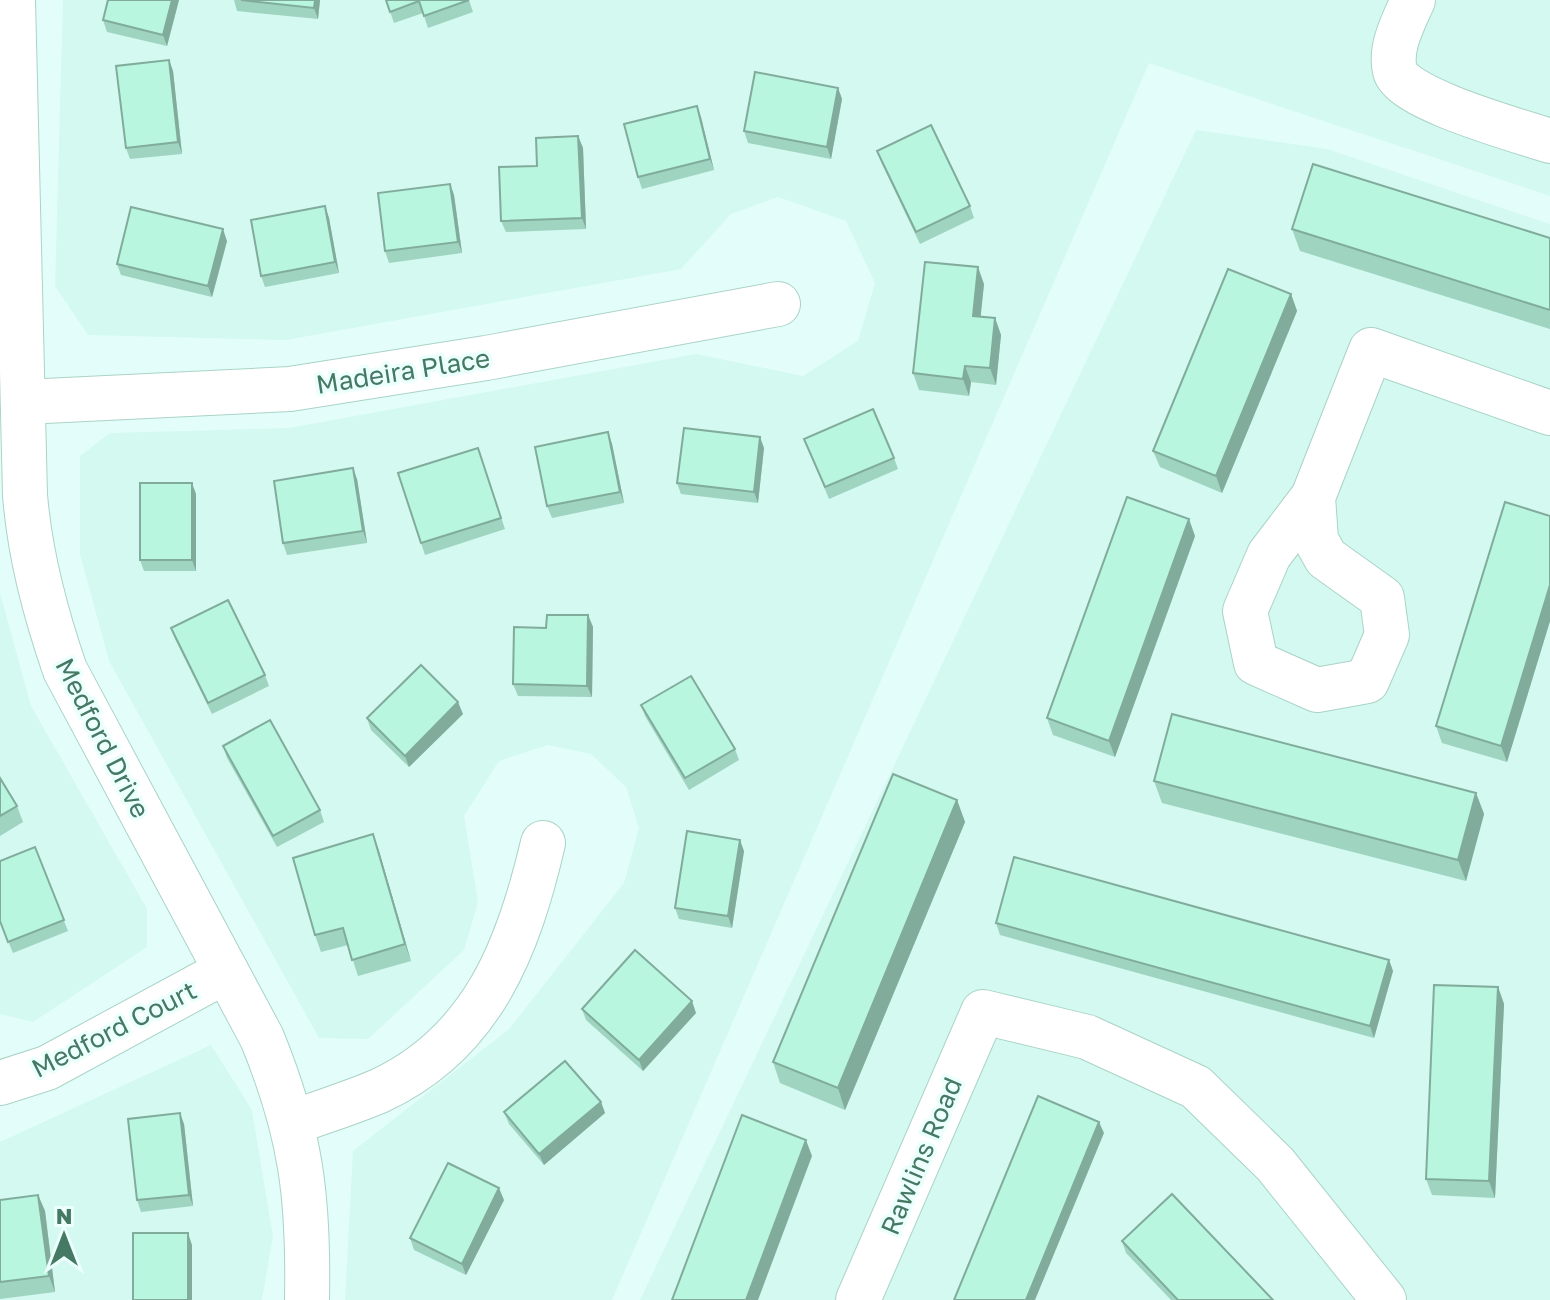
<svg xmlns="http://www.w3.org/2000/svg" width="1550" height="1300" font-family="'Golos Text',sans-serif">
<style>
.residential{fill:#d3f9f1}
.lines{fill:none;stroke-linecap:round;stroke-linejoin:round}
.minor-casing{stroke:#aad3c6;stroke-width:46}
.minor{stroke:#fff;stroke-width:44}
.wall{fill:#9ed4c0}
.shaded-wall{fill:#81ac9c}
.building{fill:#b8f6df;stroke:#81ac9c;stroke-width:2}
.labels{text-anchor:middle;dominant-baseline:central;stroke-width:7;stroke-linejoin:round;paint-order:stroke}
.street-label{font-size:26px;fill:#467964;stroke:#ebfffc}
</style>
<rect width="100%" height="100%" fill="#e3fefa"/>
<g class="residential">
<polygon points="63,0 1550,0 1550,196 1149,63 612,1300 345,1300 353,1151 509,1029 624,883 639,828 626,787 591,754 548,745 499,761 464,816 478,902 464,950 368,1039 319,1038 109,661 80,554 80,456 110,433 289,428 696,354 803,376 858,341 875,283 846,221 778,197 731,214 681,269 286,340 88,335 55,286"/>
<polygon points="1196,130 1327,149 1550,224 1550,1300 640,1300"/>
<polygon points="0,593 31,706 147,909 147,947 33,1022 0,1014"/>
<polygon points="211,1045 252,1110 273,1236 262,1300 0,1300 0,1142"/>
</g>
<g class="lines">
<g class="minor-casing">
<g id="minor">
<path d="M13 0 25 495C30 556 45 612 65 670L262 1038C301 1133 309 1197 307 1300"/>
<path d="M1413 0C1404 21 1389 47 1395 71 1402 99 1520 131 1550 141"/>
<polyline points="24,402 290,389 486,358 778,304"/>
<polyline points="1313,497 1316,540 1326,558 1382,598 1387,635 1367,681 1317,690 1256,663 1245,611 1269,555 1313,497 1371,350 1550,413"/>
<polyline points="0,1083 47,1068 226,971"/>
<path d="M292 1123C321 1112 351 1103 379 1091 483 1043 519 946 543 843"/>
<polyline points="858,1300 983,1012 1087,1037 1196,1087 1275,1164 1384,1300"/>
</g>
</g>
<use href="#minor" class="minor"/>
</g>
<g class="wall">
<polygon points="108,0 179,0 167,46 107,32 103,20"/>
<polygon points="234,0 320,0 318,19 237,11"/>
<polygon points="386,0 469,0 473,12 428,28 423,13 394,23"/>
<polygon points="169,60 173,71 182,154 130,159 126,148"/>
<polygon points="838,88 842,99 831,159 748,143 744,131"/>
<polygon points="697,106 714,170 642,189 638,177"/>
<polygon points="578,136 583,148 586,229 506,232 501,221"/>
<polygon points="877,151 970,206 974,218 920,244 881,162"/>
<polygon points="450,184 454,195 462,253 389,263 385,251"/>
<polygon points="325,206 329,218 339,273 265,287 261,276"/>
<polygon points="1292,229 1550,238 1550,329 1300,251"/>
<polygon points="227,241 212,297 121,275 117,264"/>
<polygon points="984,284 980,317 995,318 1001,335 996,385 971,382 969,396 919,390 913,373"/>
<polygon points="1291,294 1297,311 1222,493 1160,467 1153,451"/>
<polygon points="608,432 612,444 624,503 552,518 547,506"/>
<polygon points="804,439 894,458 898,469 829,499"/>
<polygon points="478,448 505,529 425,555 421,543"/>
<polygon points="764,448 758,503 681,494 677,483"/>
<polygon points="357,479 367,543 287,555 283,543"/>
<polygon points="196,494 196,571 144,571 140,560"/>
<polygon points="1550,516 1550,621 1507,762 1442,743 1436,726"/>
<polygon points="1195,536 1115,757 1053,735 1047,718"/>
<polygon points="588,615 593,627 592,697 518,696 513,684 546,628"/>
<polygon points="171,628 265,675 269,686 212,714 175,639"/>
<polygon points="641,705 735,749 739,760 689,790 645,716"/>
<polygon points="463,714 409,767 371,730 367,718"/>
<polygon points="223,746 320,810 324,822 277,847 227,758"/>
<polygon points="0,778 17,806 23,822 0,836"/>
<polygon points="1154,781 1476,793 1484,814 1466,881 1162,803"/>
<polygon points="957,800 965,822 845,1110 780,1083 773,1062"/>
<polygon points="373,834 379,851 411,961 358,976 348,945 321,952 315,935"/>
<polygon points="35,847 68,931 13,953 0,922"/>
<polygon points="744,851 732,928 679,919 675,908"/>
<polygon points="996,923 1389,960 1393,971 1374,1038 1000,935"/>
<polygon points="1498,987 1504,1004 1495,1198 1432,1195 1426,1179"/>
<polygon points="582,1009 696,1013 643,1071 586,1020"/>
<polygon points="601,1102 605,1113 544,1165 509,1124 504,1112"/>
<polygon points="184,1124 193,1206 141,1212 137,1200"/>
<polygon points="38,1195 45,1211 55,1292 0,1299 0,1200"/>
<polygon points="504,1200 466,1275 414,1250 410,1238"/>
<polygon points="1122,1241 1273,1300 1171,1300 1126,1253"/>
</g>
<g class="shaded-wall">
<polygon points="172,0 179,0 167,46 163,35"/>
<polygon points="315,0 320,0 318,19 314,8"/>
<polygon points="169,60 173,71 182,154 178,142"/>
<polygon points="838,88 842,99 831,159 827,147"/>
<polygon points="697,106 701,117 714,170 710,159"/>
<polygon points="578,136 583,148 586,229 582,218"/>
<polygon points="450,184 454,195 462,253 458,242"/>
<polygon points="325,206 329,218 339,273 335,262"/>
<polygon points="223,229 227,241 212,297 208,286"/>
<polygon points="978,267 984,284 979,333 973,316"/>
<polygon points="1291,294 1297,311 1222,493 1216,476"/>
<polygon points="995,318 1001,335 996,385 990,368"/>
<polygon points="965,366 971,382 969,396 963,379"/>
<polygon points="608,432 612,444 624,503 620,492"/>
<polygon points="760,437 764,448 758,503 754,492"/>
<polygon points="353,468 357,479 367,543 363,531"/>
<polygon points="192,483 196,494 196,571 192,560"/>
<polygon points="1189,519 1195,536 1115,757 1109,741"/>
<polygon points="1550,585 1550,621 1507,762 1501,746"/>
<polygon points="588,615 593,627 592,697 587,686"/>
<polygon points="458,702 463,714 409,767 405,756"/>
<polygon points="1476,793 1484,814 1466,881 1458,860"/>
<polygon points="957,800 965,822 845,1110 838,1088"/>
<polygon points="373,834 379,851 411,961 405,944"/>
<polygon points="740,840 744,851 732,928 728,916"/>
<polygon points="1389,960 1393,971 1374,1038 1370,1026"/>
<polygon points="1498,987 1504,1004 1495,1198 1489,1181"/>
<polygon points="692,1001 696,1013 643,1071 639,1060"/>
<polygon points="601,1102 605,1113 544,1165 539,1154"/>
<polygon points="180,1113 184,1124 193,1206 189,1195"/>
<polygon points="1099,1122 1104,1133 1035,1300 1026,1300"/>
<polygon points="806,1140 812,1156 758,1300 746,1300"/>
<polygon points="499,1188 504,1200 466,1275 462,1264"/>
<polygon points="38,1195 45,1211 55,1292 49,1276"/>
<polygon points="188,1233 192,1245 192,1300 188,1300"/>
</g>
<g class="building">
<polygon points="108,0 172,0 163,35 103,20"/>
<polygon points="241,0 315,0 314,8"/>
<polygon points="386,0 469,0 424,16 419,1 390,12"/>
<polygon points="169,60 178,142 126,148 116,66"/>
<polygon points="755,72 838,88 827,147 744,131"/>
<polygon points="697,106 710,159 638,177 624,124"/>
<polygon points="931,125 970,206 916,232 877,151"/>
<polygon points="578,136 582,218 501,221 499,167 537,166 536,138"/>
<polygon points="1313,164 1550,238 1550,310 1292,229"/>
<polygon points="450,184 458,242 385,251 378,193"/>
<polygon points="325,206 335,262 261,276 251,220"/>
<polygon points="131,207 223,229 208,286 117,264"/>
<polygon points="925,262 978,267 973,316 995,318 990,368 965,366 963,379 913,373"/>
<polygon points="1228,269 1291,294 1216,476 1153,451"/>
<polygon points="873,409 894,458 825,487 804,439"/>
<polygon points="684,428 760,437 754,492 677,483"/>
<polygon points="608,432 620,492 547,506 535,447"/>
<polygon points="478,448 501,518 421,543 398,473"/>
<polygon points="353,468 363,531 283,543 274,481"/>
<rect x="140" y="483" width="52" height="77"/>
<polygon points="1127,497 1189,519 1109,741 1047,718"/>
<polygon points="1505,502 1550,516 1550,585 1501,746 1436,726"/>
<polygon points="228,600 265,675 208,703 171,628"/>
<polygon points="547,615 588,615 587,686 513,684 514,627 546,628"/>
<polygon points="421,665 458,702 405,756 367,718"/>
<polygon points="691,676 735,749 685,778 641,705"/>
<polygon points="1172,714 1476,793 1458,860 1154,781"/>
<polygon points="270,720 320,810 273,836 223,746"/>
<polygon points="893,774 957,800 838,1088 773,1062"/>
<polygon points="0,778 17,806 0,816"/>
<polygon points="687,831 740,840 728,916 675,908"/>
<polygon points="373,834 405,944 352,960 343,928 315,935 293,858"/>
<polygon points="35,847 64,920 8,942 0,921 0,861"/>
<polygon points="1014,857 1389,960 1370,1026 996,923"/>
<polygon points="635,950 692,1001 639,1060 582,1009"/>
<polygon points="1434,985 1498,987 1489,1181 1426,1179"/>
<polygon points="565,1061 601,1102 539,1154 504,1112"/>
<polygon points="1038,1096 1099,1122 1026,1300 954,1300"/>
<polygon points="180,1113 189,1195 137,1200 128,1119"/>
<polygon points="742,1115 806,1140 746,1300 672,1300"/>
<polygon points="448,1163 499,1188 462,1264 410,1238"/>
<polygon points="1172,1194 1273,1300 1178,1300 1122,1241"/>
<polygon points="38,1195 49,1276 0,1282 0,1200"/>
<rect x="133" y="1233" width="55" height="67"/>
</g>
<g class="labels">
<g class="street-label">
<text transform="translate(403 371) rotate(-9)">Madeira Place</text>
<text transform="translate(103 738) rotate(63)">Medford Drive</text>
<text transform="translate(114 1029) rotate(-27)">Medford Court</text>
<text transform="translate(921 1156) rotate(-67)">Rawlins Road</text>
</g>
</g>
<g transform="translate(64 1236)" stroke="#ebfffc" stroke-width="6" paint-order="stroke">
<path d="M0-6L14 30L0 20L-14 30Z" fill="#467964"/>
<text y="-12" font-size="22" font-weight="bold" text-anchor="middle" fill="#467964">N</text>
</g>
</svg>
